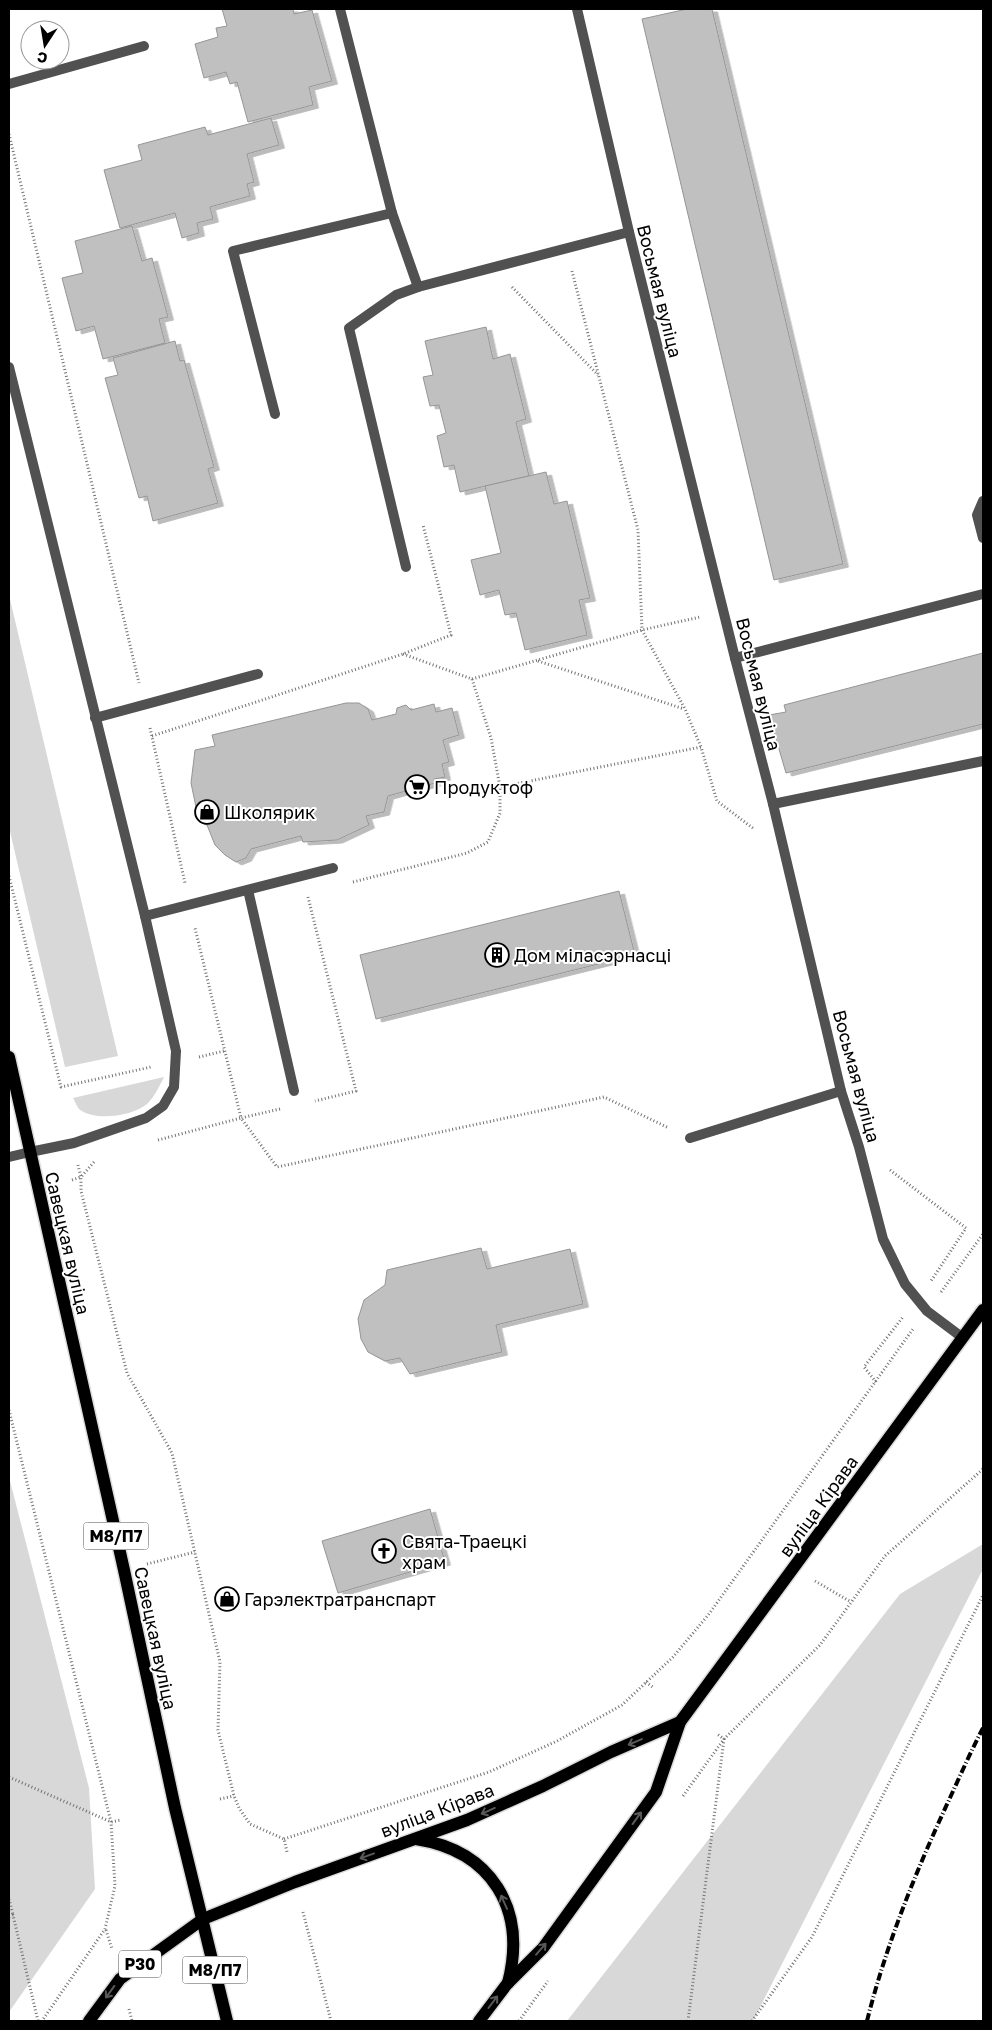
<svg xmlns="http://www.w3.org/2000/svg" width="992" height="2030" font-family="'Golos Text',sans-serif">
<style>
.green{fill:#d8d8d8}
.building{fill:#c0c0c0;stroke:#959595;filter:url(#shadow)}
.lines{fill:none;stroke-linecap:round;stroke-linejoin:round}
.primary-casing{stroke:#dbdbdb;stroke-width:15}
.path{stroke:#737373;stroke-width:3;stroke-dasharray:1 2.5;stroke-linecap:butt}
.service{stroke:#515151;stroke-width:10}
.minor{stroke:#515151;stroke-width:10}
.primary{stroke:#000;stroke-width:12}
.rail{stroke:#000;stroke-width:4;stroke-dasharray:8 2.5 1 2.5;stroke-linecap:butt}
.oneway{stroke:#595959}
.labels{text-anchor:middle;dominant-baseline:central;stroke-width:4;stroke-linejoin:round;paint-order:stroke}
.shield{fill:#fff;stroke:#4c4c4c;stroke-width:1}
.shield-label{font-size:16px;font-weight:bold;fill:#000}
.street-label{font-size:18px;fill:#000;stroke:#fff}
.poi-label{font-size:18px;fill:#000;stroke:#fff;text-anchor:start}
</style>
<defs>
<filter id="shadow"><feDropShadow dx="5.5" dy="3" stdDeviation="0" flood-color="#0004"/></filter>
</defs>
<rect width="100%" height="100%" fill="#fff"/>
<g class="green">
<polygon points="9,595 118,1056 65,1067 9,827"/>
<path d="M164 1077C159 1087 155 1096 147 1104 133 1116 94 1122 79 1109 77 1107 75 1101 73 1098Z"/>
<polygon points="9,1477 89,1788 95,1889 9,2012"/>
<polygon points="983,1544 983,1569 753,2021 567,2021 900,1594"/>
</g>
<g class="building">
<polygon points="222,9 293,9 294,14 312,10 332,81 309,87 313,105 248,122 237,82 230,84 226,72 204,78 195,44 218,37 216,28 227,26"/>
<polygon points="687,9 712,9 843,564 774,580 642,19"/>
<polygon points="271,118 279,145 247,154 254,182 247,184 250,196 210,207 213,219 197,223 199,233 182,238 175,213 120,228 104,170 142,160 138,145 205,127 208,135"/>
<polygon points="132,226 142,261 152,258 168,317 159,319 165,343 103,359 94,326 76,331 62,278 83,273 75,241"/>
<polygon points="486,327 493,359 510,354 526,419 516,422 529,476 460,492 454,465 444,467 437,436 446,433 439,405 430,406 423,377 433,375 425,341"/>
<polygon points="175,341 180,361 184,360 214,467 208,469 218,503 153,521 147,496 139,498 105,378 118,375 113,358"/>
<polygon points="546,472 554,504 567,501 590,598 579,600 587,635 525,650 516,613 505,615 499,590 480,595 471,560 501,553 485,486"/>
<polygon points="983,653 983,724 786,773 769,715 786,712 784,705"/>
<polygon points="346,703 359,703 368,709 372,720 396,714 397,708 406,705 411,710 434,704 436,712 452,708 459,735 443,740 449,762 442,764 445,777 434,779 435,783 388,796 384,812 366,816 369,825 337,840 303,842 301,836 251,849 246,858 236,862 225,855 215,845 207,825 202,823 196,807 191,783 195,750 215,746 212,735"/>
<polygon points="619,891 635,955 376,1019 360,955"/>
<polygon points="481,1248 487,1269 570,1249 583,1304 496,1325 502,1352 410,1374 400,1358 385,1361 368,1352 361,1339 358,1319 364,1300 385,1285 387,1270"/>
<polygon points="430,1509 445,1562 338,1593 322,1541"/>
</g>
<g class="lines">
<g class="primary-casing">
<g id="primary">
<polyline points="9,1057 124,1570 175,1808 227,2021"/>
<path d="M416 1839C492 1851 527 1909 508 1983"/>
<polyline points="89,2021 120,1979 203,1919 295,1882 467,1820 543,1786 611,1752 680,1722"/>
<polyline points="479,2021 507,1984 543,1948 656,1792 680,1722 983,1310"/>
</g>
</g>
<g class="path">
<polyline points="9,134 139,683"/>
<polyline points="572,271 638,530 642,630 685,709 701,747"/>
<polyline points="512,287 598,375"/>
<polyline points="403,654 472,679 491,738 500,787"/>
<polyline points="538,661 684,709"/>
<polyline points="472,679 642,630 700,617"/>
<polyline points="150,728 185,883"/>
<polyline points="152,736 403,654 451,635 423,525"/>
<polyline points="9,876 61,1087 151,1067"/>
<polyline points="353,882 467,853 488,842 500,813 500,787 701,747 717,801 754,829"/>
<polyline points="308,897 356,1091 315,1101"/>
<polyline points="199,1057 224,1051"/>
<polyline points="280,1109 241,1118 277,1167 604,1097 669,1128"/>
<polyline points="158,1140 241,1118 195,928"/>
<polyline points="94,1162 81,1177 81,1191 127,1373 172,1453 220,1662 218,1730 234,1796 239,1808 250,1824 284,1839 287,1852"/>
<polyline points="890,1170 966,1228 931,1281"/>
<polyline points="72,1180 81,1177 78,1165"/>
<polyline points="941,1292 983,1234"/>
<polyline points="876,1382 864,1367 903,1317"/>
<polyline points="9,1410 111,1822 115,1886 105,1929 42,2021"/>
<polyline points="147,1564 195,1552"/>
<polyline points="815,1581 851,1602"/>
<polyline points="646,1682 654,1688"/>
<polyline points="9,1777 111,1822 121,1820"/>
<polyline points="683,1796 724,1739 820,1645 885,1556 983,1469"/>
<polyline points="220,1799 234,1796"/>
<polyline points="284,1839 489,1772 557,1741 622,1705 673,1657 709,1614 913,1329"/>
<polyline points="9,1899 13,1915"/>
<polyline points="303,1912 331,2021"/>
<polyline points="9,1917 13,1915 38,2021"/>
<polyline points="106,1930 112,1949"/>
<polyline points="129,2009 132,2021"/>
<polyline points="519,2021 548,1981"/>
<polyline points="688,2021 724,1739 717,1734"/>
<polyline points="752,2021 812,1937 983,1595"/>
</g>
<g class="service">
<polyline points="340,9 392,213 418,287"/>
<polyline points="9,84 144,46"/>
<polyline points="9,367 145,916 176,1051 174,1087 163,1106 146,1118 74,1143 30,1152"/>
<polyline points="275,414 233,251 392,213"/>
<polyline points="983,501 977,515 983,538"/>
<polyline points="406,567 349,328 396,295 418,287 629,232"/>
<polyline points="735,658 983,594"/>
<polyline points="95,718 258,674"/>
<polyline points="773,804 983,761"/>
<polyline points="248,890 294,1091"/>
<polyline points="145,916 333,868"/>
<polyline points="690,1138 841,1091"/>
</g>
<g class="minor">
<polyline points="577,9 629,232 735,658 773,804 841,1091 859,1147 883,1239 905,1284 927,1311 963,1338"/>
<polyline points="9,1157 30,1152"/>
</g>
<use href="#primary" class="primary"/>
<path class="rail" d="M867 2021C886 1945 916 1871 949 1800 960 1776 971 1751 983 1728"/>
</g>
<defs><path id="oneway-shaft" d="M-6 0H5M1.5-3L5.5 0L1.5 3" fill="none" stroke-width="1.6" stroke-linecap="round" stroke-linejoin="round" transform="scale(1.25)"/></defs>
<g class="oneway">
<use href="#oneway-shaft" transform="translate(635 1742) rotate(157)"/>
<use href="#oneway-shaft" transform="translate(488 1811) rotate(156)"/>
<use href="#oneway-shaft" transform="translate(637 1818) rotate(-54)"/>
<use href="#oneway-shaft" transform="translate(367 1856) rotate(160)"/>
<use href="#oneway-shaft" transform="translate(504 1902) rotate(-114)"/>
<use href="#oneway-shaft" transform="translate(541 1949) rotate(-49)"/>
<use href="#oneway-shaft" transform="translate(110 1992) rotate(126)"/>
<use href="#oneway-shaft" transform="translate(493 2002) rotate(-53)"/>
</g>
<defs>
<g id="supermarket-ring" transform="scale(1.25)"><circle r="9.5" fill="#fff" stroke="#000" stroke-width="1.5"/><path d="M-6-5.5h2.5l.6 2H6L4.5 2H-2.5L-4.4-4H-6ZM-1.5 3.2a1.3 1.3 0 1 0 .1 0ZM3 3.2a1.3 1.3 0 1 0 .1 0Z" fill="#000"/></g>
<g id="shop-ring" transform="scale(1.25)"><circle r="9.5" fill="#fff" stroke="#000" stroke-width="1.5"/><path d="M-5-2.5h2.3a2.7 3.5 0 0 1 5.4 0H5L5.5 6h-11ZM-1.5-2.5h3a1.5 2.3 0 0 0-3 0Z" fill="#000"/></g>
<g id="building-ring" transform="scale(1.25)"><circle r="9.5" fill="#fff" stroke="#000" stroke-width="1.5"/><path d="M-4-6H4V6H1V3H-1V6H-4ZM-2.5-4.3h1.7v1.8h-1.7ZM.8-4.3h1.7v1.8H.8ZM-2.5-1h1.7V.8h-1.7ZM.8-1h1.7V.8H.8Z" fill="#000"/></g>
<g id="church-ring" transform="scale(1.25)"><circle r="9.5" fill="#fff" stroke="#000" stroke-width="1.5"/><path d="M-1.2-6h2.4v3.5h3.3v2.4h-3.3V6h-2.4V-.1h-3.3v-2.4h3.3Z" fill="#000"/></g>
</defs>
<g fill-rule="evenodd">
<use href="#supermarket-ring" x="417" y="787"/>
<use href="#shop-ring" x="207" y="812"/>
<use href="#building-ring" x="497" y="955"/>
<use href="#church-ring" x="384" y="1551"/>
<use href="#shop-ring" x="227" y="1599"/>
</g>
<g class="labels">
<g class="shield">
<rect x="83.5" y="1522.5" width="65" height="27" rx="4"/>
<rect x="119" y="1950.5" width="42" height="27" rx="4"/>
<rect x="182.5" y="1956.5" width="65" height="27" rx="4"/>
</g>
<g class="shield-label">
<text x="116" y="1536">М8/П7</text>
<text x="140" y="1964">Р30</text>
<text x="215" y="1970">М8/П7</text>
</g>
<g class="street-label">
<text transform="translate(660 291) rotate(76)">Восьмая вуліца</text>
<text transform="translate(759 684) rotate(76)">Восьмая вуліца</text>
<text transform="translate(857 1076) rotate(75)">Восьмая вуліца</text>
<text transform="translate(68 1243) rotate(77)">Савецкая вуліца</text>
<text transform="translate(818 1506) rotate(-54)">вуліца Кірава</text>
<text transform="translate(156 1638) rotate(78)">Савецкая вуліца</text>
<text transform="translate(437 1810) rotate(-21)">вуліца Кірава</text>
</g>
<g class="poi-label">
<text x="434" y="787">Продуктоф</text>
<text x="224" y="812">Школярик</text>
<text x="514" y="955">Дом міласэрнасці</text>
<text x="402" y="1541">Свята-Траецкі<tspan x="402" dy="21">храм</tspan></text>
<text x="244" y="1599">Гарэлектратранспарт</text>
</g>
</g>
<rect width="992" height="2030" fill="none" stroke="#000000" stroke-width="20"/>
<g transform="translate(45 45) rotate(192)"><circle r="24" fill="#ffffff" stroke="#999999"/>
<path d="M0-4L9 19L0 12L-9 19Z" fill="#000000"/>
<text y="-8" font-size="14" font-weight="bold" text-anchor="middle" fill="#000000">С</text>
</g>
</svg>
